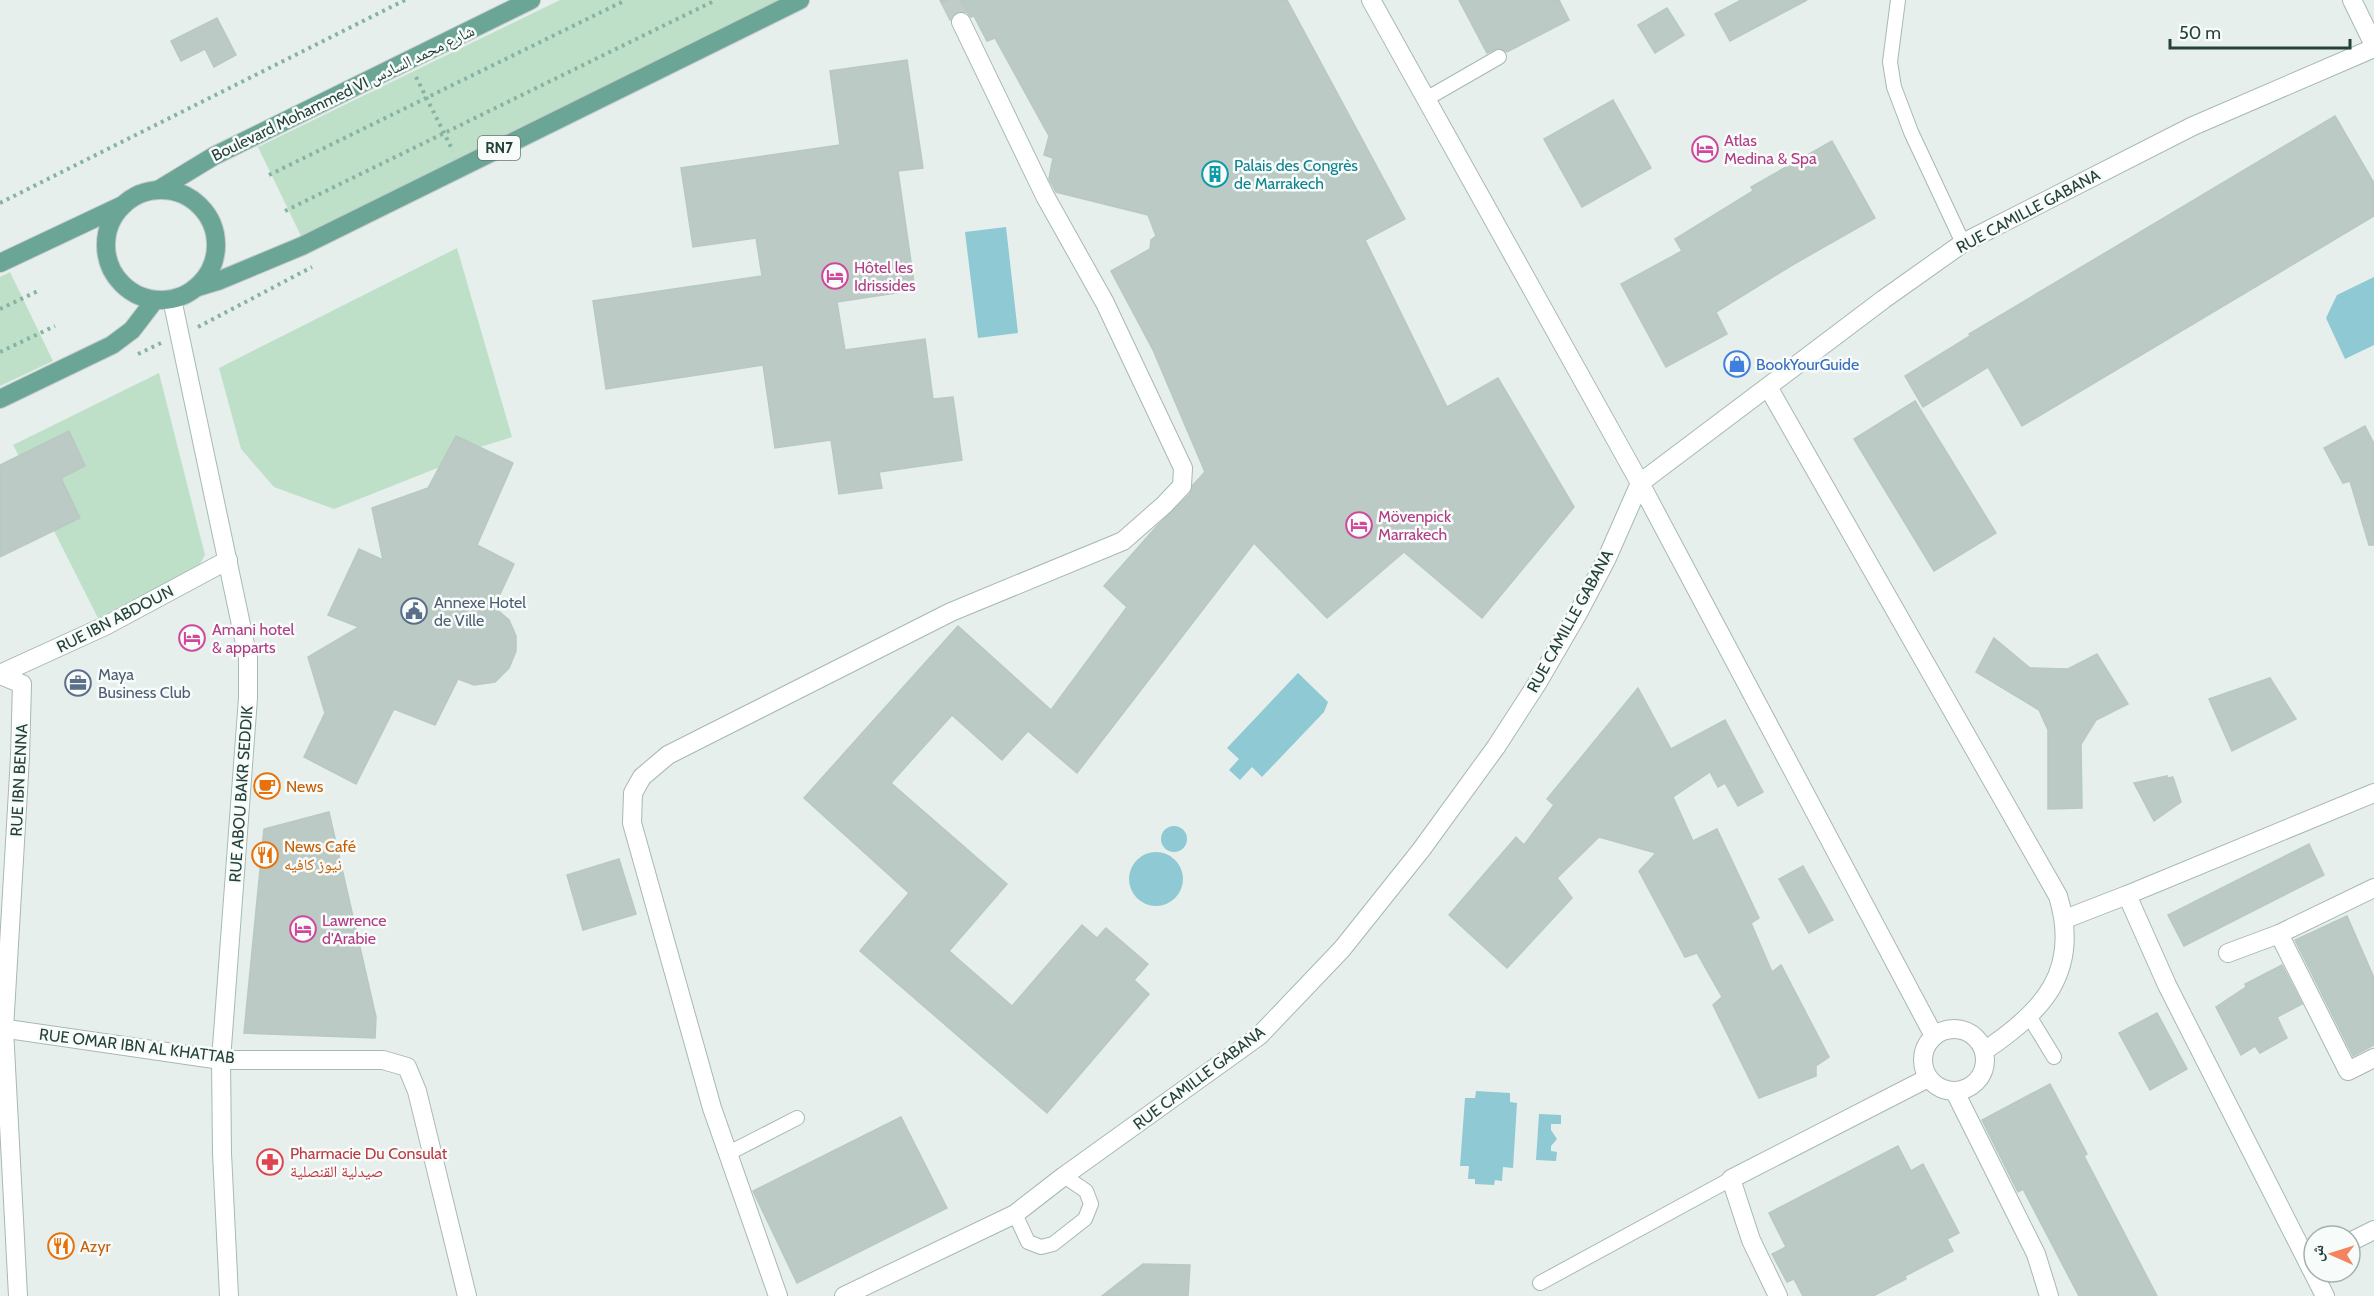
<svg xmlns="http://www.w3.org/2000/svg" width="2374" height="1296" font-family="Cabin,'Noto Naskh Arabic',sans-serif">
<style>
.green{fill:#bfe0c8}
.water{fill:#8ec9d4}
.building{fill:#bbcac4;stroke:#b8c9c2;stroke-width:1.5}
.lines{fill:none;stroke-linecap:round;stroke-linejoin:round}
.street-tunnel{stroke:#bfccc8;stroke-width:18;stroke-dasharray:18 9;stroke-linecap:butt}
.lane-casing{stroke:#a8b8b2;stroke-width:16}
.street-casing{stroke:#a8b8b2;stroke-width:20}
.secondary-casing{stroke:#a4bbb3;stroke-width:20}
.primary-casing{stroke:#c2cac8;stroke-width:20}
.path{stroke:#86b3a5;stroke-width:4;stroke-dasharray:3 4.5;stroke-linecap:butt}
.lane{stroke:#fff;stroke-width:14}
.street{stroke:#fff;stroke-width:18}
.secondary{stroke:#fff;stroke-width:18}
.primary{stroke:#6aa596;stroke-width:18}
.labels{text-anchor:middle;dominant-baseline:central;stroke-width:5;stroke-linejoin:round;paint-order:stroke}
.shield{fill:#f7fbf9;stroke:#637a73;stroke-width:1.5}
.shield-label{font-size:15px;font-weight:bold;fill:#24423a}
.street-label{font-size:16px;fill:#24423a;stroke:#f7fbf9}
.hotel-label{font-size:16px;fill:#b23c85;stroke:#f7fbf9;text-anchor:start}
.culture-label{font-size:16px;fill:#0d838f;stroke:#f7fbf9;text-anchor:start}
.shop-label{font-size:16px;fill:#366cbe;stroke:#f7fbf9;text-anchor:start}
.service-label{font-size:16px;fill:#4e5e75;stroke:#f7fbf9;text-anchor:start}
.food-label{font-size:16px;fill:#c56008;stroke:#f7fbf9;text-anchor:start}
.health-label{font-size:16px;fill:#be3a42;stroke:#f7fbf9;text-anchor:start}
</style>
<rect width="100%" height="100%" fill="#e6efeb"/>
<g class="green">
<polygon points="560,0 788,0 302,238 258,147"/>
<polygon points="457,248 512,437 480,447 456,436 440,467 334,509 274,487 241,449 219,368"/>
<polygon points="10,272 53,361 0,386 0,277"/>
<polygon points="159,373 205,555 198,567 98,618 54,531 61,478 85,466 69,432 19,456 13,445"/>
</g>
<g class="water">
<polygon points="1006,227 1018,333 978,338 965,232"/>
<polygon points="2374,277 2374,345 2345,359 2326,318 2337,295"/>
<polygon points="1298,673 1328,702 1324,712 1262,777 1252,767 1240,780 1229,770 1239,759 1227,748"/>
<circle cx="1174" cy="839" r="13"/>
<circle cx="1156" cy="879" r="27"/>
<polygon points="1476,1091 1510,1093 1510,1102 1517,1103 1513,1168 1503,1167 1502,1181 1495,1180 1494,1185 1475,1184 1475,1179 1468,1179 1469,1166 1460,1166 1465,1098 1475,1098"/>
<polygon points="1539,1114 1561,1115 1561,1124 1551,1124 1551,1130 1557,1139 1551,1146 1551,1151 1557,1152 1556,1161 1536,1160"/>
</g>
<g class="building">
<polygon points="940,0 1287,0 1405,219 1365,240 1447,407 1498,378 1574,507 1482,618 1404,552 1327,618 1254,543 1077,773 1028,731 1002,760 952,715 891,783 1007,884 949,951 1012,1006 1082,925 1097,938 1106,928 1148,964 1134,980 1149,994 1047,1113 860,951 909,893 804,798 958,626 1051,710 1127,607 1104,586 1157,526 1190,494 1193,485 1205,472 1153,350 1111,271 1150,249 1151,240 1156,236 1148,215 1056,192 1049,179 1053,158 1044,155 1049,136 995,38 987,41 974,16 971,17 967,12 957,12 950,20"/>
<polygon points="1459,0 1559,0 1569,20 1507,52 1498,48 1487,53"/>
<polygon points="1741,0 1807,0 1730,41 1715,14"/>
<polygon points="1667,8 1684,35 1655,53 1638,25"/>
<polygon points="217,18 236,55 214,67 205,49 181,61 171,41"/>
<polygon points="907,60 923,168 898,171 915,290 837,302 845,350 925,339 933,399 953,397 962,460 879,472 882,488 839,494 831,440 775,448 763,365 606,389 593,301 762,276 756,238 693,247 681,168 840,145 830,71"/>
<polygon points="1613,100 1651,168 1582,207 1544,139"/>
<polygon points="2335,116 2374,183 2374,216 2022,426 1988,367 1923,407 1905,376 1970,336 1969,334"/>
<polygon points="1832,141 1875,218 1794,264 1716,312 1727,334 1666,367 1621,284 1682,251 1675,239 1753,191 1751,187"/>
<polygon points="1915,401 1996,533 1934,571 1854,439"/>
<polygon points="2365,426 2374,444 2374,545 2369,545 2350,481 2343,483 2324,448"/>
<polygon points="69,431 85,466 61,478 80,518 0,557 0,465"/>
<polygon points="456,436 513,463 477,545 514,564 494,607 509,620 516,636 516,651 509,668 495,682 474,685 458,679 435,725 394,709 356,784 304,757 325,713 308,657 359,627 328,615 359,549 383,560 372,508 428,488"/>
<polygon points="1994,638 2030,668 2068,669 2097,654 2128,704 2096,720 2081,744 2082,808 2048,809 2048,730 2039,710 1976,672"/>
<polygon points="2270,678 2296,719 2232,751 2209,699"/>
<polygon points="1638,688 1671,749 1725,720 1763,792 1738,806 1725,783 1718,787 1710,772 1673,797 1693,841 1717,829 1759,918 1751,923 1772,972 1781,965 1829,1057 1816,1066 1816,1076 1759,1098 1713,1005 1722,997 1697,953 1685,957 1639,871 1656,853 1599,837 1557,878 1572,898 1507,968 1449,915 1516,837 1524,845 1554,805 1547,799"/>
<polygon points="2167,776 2167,778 2173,777 2181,802 2154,821 2134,783"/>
<polygon points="329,812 376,1017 375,1038 244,1033 264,829"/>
<polygon points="2309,844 2324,875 2184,946 2168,915"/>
<polygon points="619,859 636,914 583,930 567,875"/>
<polygon points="1803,866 1833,920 1809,933 1779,879"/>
<polygon points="2347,916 2374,978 2374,1045 2353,1056 2295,940"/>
<polygon points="2282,965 2302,1004 2277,1017 2287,1038 2260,1053 2255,1046 2241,1055 2216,1007 2246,987 2245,984"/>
<polygon points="2157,1013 2187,1069 2150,1090 2119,1033"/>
<polygon points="2050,1084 2087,1154 2084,1156 2157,1296 2079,1296 2023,1189 2018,1192 1982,1120"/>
<polygon points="901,1117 947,1208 797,1283 753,1191"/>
<polygon points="1898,1146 1911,1171 1923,1164 1959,1233 1947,1239 1953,1251 1905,1276 1906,1279 1873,1296 1803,1296 1794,1279 1787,1282 1772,1254 1786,1247 1769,1213"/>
<polygon points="1143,1264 1190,1265 1188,1296 1102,1296"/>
</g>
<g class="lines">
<polyline class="street-tunnel" points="950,0 961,22"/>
<g class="lane-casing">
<g id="lane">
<polyline points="1898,0 1890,62 1894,87 1911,132 1963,243"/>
<polyline points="1426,99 1499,57"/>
<polyline points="2029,1016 2054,1057"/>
<polyline points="727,1154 797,1118"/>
<polyline points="1015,1214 1028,1242 1041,1247 1053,1244 1085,1219 1091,1204 1086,1191 1064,1176"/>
<polyline points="1540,1283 1731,1179"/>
</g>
</g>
<g class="street-casing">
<g id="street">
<polyline points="1371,0 1640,483 1934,1036"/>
<polyline points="2352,0 2374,45"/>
<path d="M1768 387 2058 896C2081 971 2043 1012 1984 1051"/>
<polyline points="0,674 105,626 228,560"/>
<polyline points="0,675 22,684 20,757 4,1029 18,1296"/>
<polyline points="2127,895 2167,985 2325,1296"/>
<polyline points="2065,919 2127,895 2374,793"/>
<polyline points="2279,934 2348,1071 2374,1058"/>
<polyline points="2228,953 2279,934 2374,888"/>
<polyline points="0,1028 221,1060 383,1060 407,1067 417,1091 467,1296"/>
<circle cx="1954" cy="1060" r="31"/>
<polyline points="1955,1092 2036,1254 2049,1296"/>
<polyline points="2350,1242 2374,1230"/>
<polyline points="778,1296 712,1108 632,823 633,793 642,777 668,755 951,612 1123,541 1164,505 1182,486 1183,468 1105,303 1045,196 961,22"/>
<polyline points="844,1296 1015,1214 1064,1176 1259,1036 1342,949 1421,850 1496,747 1538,682 1577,615 1607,558 1640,483 1884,299 1963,243 2193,126 2374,48"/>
<polyline points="1778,1296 1751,1240 1731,1179 1928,1078"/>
</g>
</g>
<g class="secondary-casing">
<polyline id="secondary" points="172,299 248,658 248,698 221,1060 222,1153 229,1296"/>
</g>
<g class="primary-casing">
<g id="primary">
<polyline points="158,190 214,156 531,0"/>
<circle cx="161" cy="245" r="55"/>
<polyline points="0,263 123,205"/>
<polyline points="195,288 218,281 302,246 800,0"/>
<polyline points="0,399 112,345 132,330 155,300"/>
</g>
</g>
<g class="path">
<polyline points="416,77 453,151"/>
<polyline points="269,175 626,0"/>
<polyline points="0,203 405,0"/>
<polyline points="285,211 716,0"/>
<polyline points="0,309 38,291"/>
<polyline points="198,327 312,267"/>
<polyline points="0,352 55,326"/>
<polyline points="138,354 161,343"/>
</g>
<use href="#lane" class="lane"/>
<use href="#street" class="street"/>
<use href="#secondary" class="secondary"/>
<use href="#primary" class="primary"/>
</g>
<defs>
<g id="hotel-ring" transform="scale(1.35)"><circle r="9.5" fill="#f7fbf9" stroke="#d1479c" stroke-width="1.5"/><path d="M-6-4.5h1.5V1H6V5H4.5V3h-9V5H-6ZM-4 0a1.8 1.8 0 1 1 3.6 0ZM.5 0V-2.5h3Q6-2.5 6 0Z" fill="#d1479c"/></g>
<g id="building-ring" transform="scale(1.35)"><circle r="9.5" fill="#f7fbf9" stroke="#0f9aa8" stroke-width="1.5"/><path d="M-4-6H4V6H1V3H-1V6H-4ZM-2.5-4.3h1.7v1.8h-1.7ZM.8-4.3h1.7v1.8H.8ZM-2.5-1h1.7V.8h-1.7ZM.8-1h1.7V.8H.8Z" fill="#0f9aa8"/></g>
<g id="shop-ring" transform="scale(1.35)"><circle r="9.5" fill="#f7fbf9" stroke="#3f7fe0" stroke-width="1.5"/><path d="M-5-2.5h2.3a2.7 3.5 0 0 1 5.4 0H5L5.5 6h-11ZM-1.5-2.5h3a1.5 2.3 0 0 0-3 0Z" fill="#3f7fe0"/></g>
<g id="civic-ring" transform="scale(1.35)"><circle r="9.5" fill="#f7fbf9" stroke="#5c6f8a" stroke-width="1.5"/><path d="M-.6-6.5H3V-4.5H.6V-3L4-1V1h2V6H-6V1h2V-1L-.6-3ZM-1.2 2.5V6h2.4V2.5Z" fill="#5c6f8a"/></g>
<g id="office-ring" transform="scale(1.35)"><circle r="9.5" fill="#f7fbf9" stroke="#5c6f8a" stroke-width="1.5"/><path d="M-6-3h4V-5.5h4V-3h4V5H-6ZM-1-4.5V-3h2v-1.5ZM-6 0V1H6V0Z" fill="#5c6f8a"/></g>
<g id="cafe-ring" transform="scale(1.35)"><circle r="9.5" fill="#f7fbf9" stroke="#e8710a" stroke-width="1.5"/><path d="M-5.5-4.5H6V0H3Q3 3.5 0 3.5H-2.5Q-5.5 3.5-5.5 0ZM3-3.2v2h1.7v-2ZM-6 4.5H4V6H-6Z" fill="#e8710a"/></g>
<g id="restaurant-ring" transform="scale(1.35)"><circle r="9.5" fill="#f7fbf9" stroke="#e8710a" stroke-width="1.5"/><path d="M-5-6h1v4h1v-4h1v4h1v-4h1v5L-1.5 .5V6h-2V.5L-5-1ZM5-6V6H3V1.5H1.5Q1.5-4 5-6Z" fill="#e8710a"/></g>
<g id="pharmacy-ring" transform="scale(1.35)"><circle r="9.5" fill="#f7fbf9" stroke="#e0444e" stroke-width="1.5"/><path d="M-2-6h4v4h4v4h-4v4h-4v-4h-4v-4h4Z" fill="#e0444e"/></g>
</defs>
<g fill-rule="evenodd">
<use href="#hotel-ring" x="1705" y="149"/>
<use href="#building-ring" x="1215" y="174"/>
<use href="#hotel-ring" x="835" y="276"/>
<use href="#shop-ring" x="1737" y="364"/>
<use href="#hotel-ring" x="1359" y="525"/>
<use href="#civic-ring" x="414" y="611"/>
<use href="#hotel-ring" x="192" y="638"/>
<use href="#office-ring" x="78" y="683"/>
<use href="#cafe-ring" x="267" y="786"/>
<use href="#restaurant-ring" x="265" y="855"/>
<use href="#hotel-ring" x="303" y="929"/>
<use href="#pharmacy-ring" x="270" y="1162"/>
<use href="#restaurant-ring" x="61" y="1246"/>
</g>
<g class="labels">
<rect class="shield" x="478" y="136" width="42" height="24" rx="4.5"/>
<g class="shield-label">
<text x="499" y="148">RN7</text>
</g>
<g class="street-label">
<text transform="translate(343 93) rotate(-26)">Boulevard Mohammed VI شارع محمد السادس</text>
<text transform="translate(2028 211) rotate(-28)">RUE CAMILLE GABANA</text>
<text transform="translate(115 619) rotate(-27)">RUE IBN ABDOUN</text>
<text transform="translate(1570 621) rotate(-61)">RUE CAMILLE GABANA</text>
<text transform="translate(19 780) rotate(-87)">RUE IBN BENNA</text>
<text transform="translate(241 794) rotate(-86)">RUE ABOU BAKR SEDDIK</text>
<text transform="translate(137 1046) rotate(7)">RUE OMAR IBN AL KHATTAB</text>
<text transform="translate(1199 1078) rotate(-37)">RUE CAMILLE GABANA</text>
</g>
<g class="hotel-label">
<text x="1724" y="140">Atlas<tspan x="1724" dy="18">Medina &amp; Spa</tspan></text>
<text x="854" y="267">Hôtel les<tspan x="854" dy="18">Idrissides</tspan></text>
<text x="1378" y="516">Mövenpick<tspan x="1378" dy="18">Marrakech</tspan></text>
<text x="212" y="629">Amani hotel<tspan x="212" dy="18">&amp; apparts</tspan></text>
<text x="322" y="920">Lawrence<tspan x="322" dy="18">d'Arabie</tspan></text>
</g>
<g class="culture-label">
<text x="1234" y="165">Palais des Congrès<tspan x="1234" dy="18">de Marrakech</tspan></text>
</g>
<g class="shop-label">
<text x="1756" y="364">BookYourGuide</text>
</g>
<g class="service-label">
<text x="434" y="602">Annexe Hotel<tspan x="434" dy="18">de Ville</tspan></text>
<text x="98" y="674">Maya<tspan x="98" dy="18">Business Club</tspan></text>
</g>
<g class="food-label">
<text x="286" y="786">News</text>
<text x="284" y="846">News Café<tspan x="284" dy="18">نيوز كافيه</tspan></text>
<text x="80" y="1246">Azyr</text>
</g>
<g class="health-label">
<text x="290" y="1153">Pharmacie Du Consulat<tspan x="290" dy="18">صيدلية القنصلية</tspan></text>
</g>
</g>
<g transform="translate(2332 1254) rotate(273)"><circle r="28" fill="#f7fbf9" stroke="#a3b1ad" stroke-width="1.5"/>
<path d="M0-4.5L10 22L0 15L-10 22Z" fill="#f4845f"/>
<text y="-9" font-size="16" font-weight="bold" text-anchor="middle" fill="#24423a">ش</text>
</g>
<path d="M2170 39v9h180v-9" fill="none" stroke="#24423a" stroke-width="3"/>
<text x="2179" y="39" font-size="18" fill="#24423a" stroke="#f7fbf9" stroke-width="4.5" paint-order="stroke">50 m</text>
</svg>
